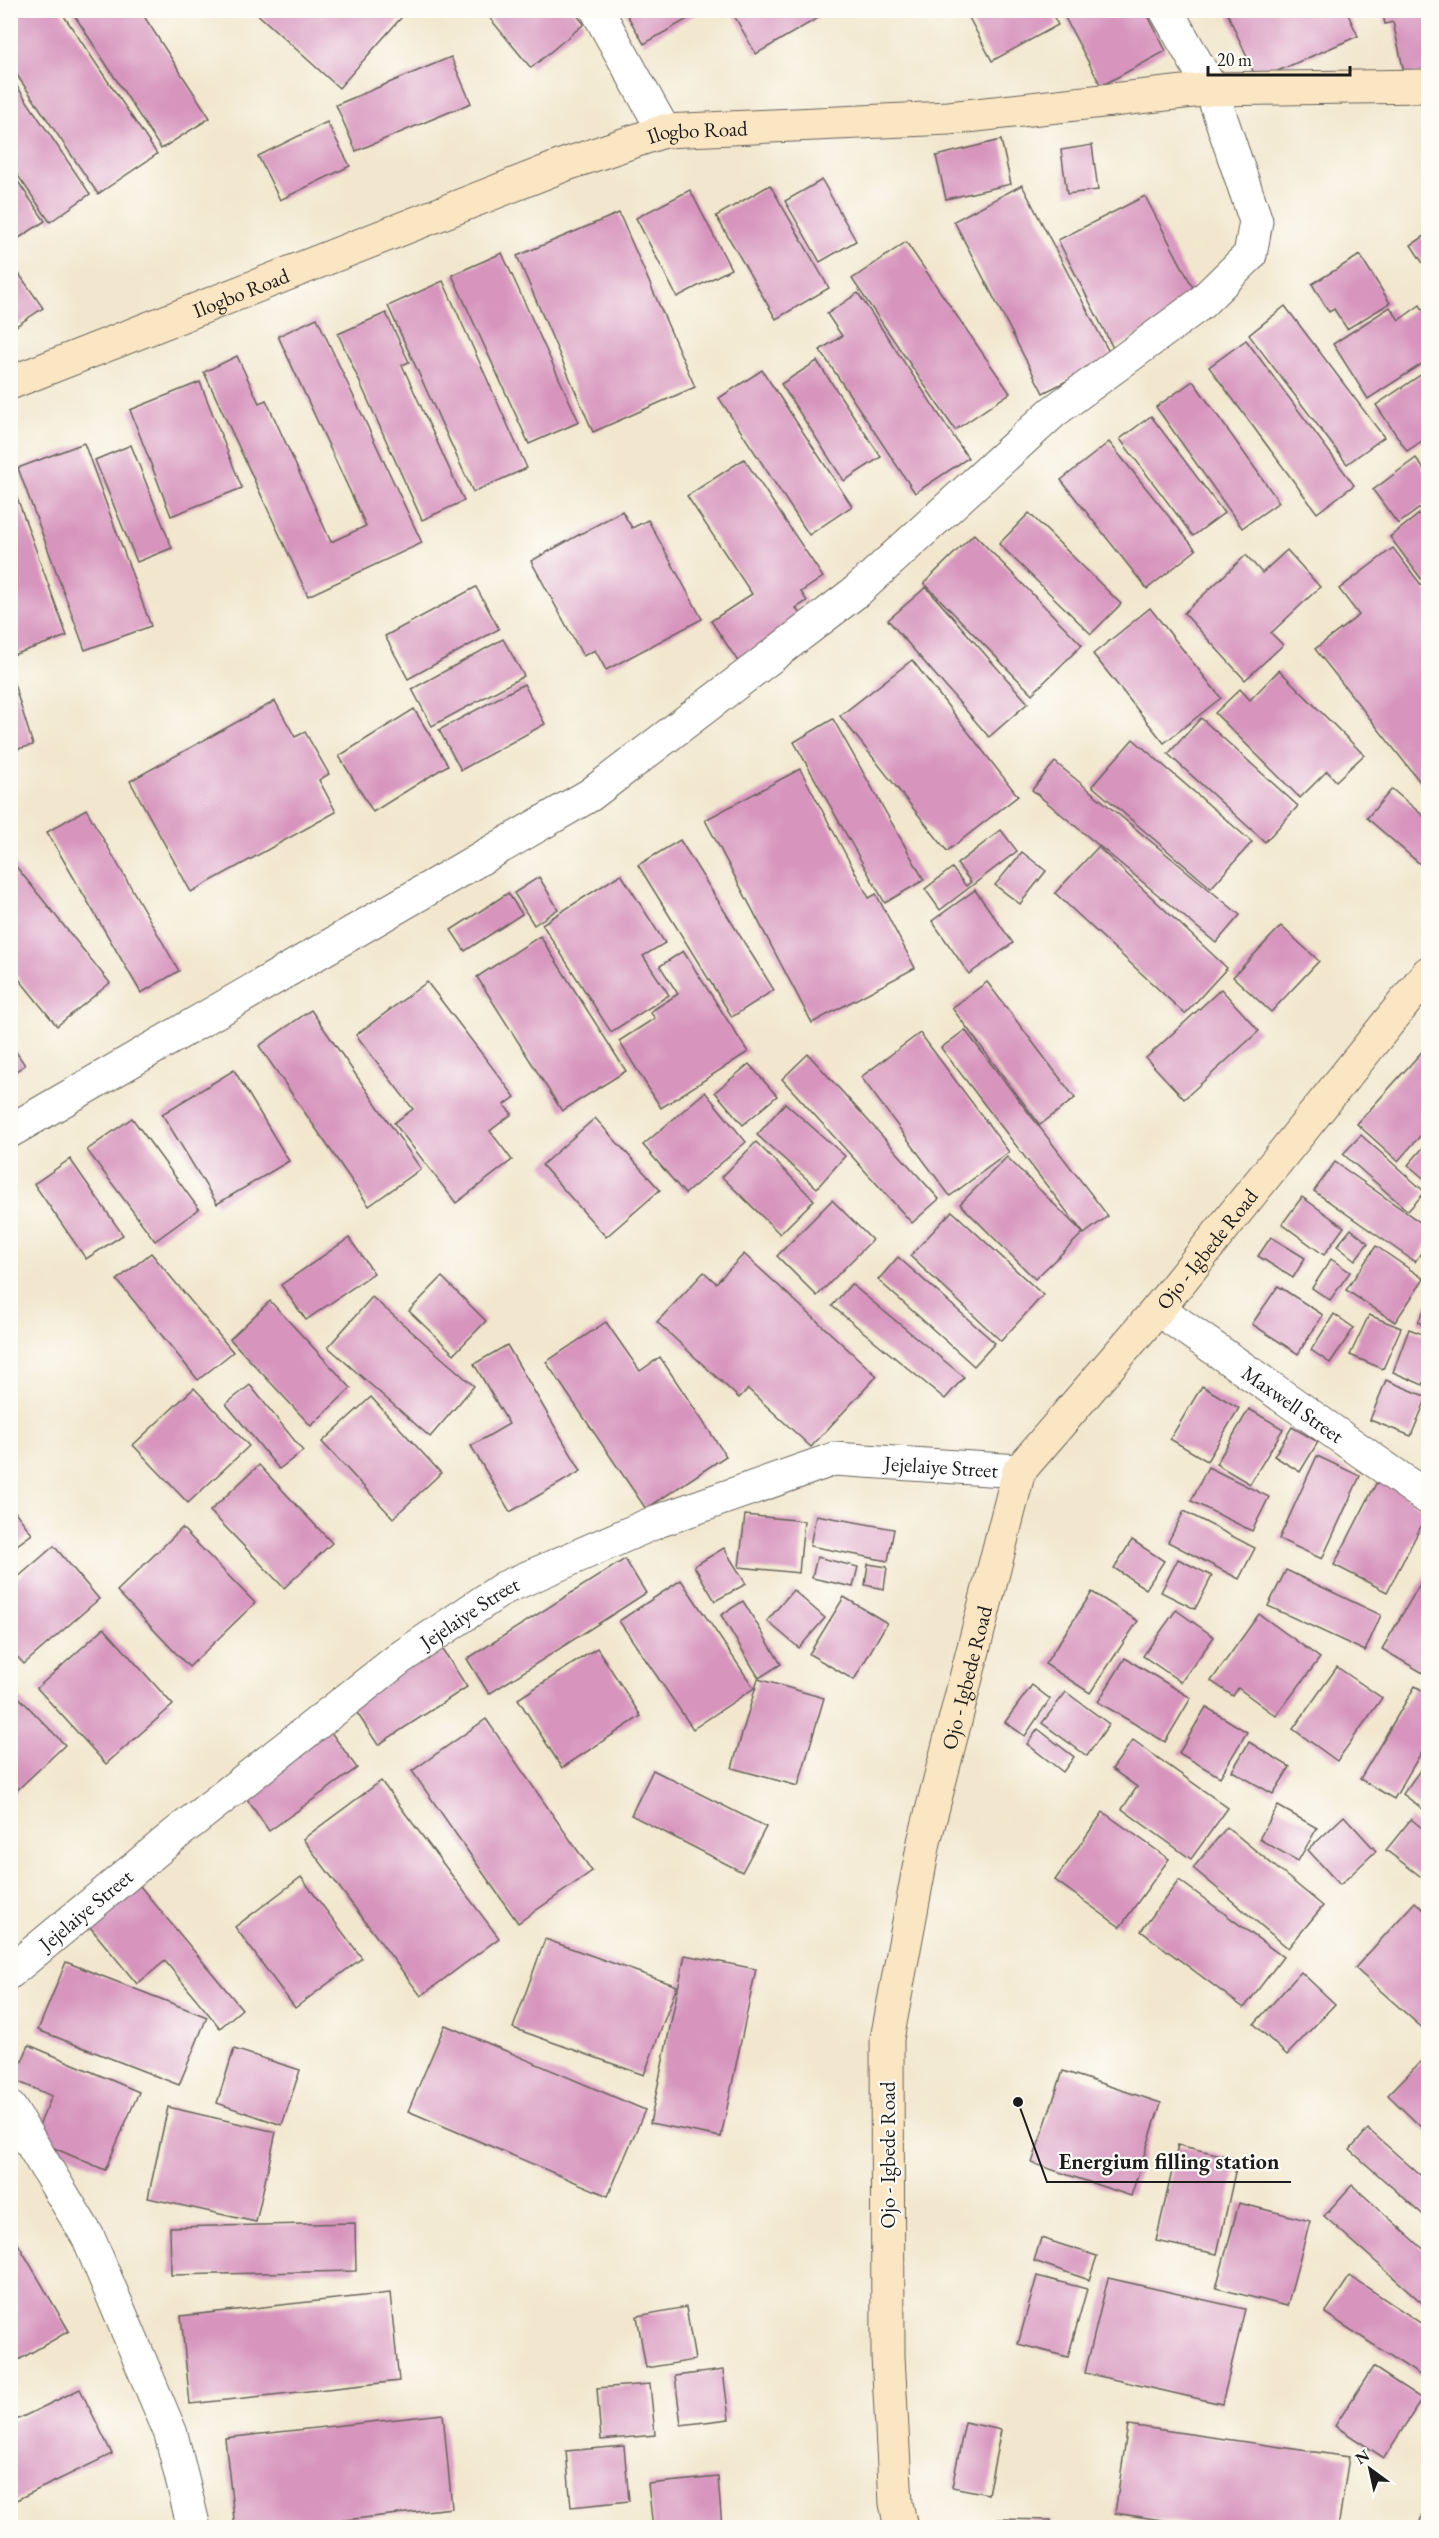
<svg xmlns="http://www.w3.org/2000/svg" width="1439" height="2538" font-family="'EB Garamond',serif">
<style>
.building{fill:#d794bd}
.lines{fill:none;stroke-linecap:round;stroke-linejoin:round}
.street-casing{stroke:#67635a;stroke-width:35}
.secondary-casing{stroke:#67635a;stroke-width:35}
.street{stroke:#fff;stroke-width:33}
.secondary{stroke:#fbe6c4;stroke-width:33}
.labels{text-anchor:middle;dominant-baseline:central;stroke-width:4.5;stroke-linejoin:round;paint-order:stroke}
.street-label{font-size:21px;fill:#1c1c1c;stroke:#fdfcf7}
.leader{fill:none;stroke:#1c1c1c;stroke-width:2}
.callout-dot{fill:#1c1c1c;stroke:#fdfcf7;stroke-width:2}
.callout-label{font-size:22px;text-anchor:middle;font-weight:bold;fill:#1c1c1c;stroke:#fdfcf7;stroke-width:4.5;stroke-linejoin:round;paint-order:stroke}
</style>
<rect width="100%" height="100%" fill="#fdfcf7"/>
<filter id="ink" filterUnits="userSpaceOnUse"><feTurbulence type="fractalNoise" baseFrequency=".0167" numOctaves="2"/><feDisplacementMap in="SourceGraphic" scale="12" xChannelSelector="R" yChannelSelector="G"/><feConvolveMatrix kernelMatrix="1 2 1 2 8 2 1 2 1" color-interpolation-filters="sRGB"/></filter>
<filter id="wash" filterUnits="userSpaceOnUse"><feTurbulence type="fractalNoise" baseFrequency=".008" numOctaves="4" result="noise"/><feDisplacementMap in="SourceGraphic" scale="24" xChannelSelector="R" yChannelSelector="G"/><feGaussianBlur stdDeviation="1.35" result="paint"/><feColorMatrix in="noise" values="0 0 0 0 0 0 0 0 0 0 0 0 0 0 0 0 0 1.4 0 .05"/><feComposite in="paint" operator="in"/></filter>
<g filter="url(#wash)">
<rect width="100%" height="100%" fill="#f2e7ce"/>
<g id="blocks">
<g class="building">
<polygon points="18,10 60,10 157,154 98,194 10,65 10,15"/>
<polygon points="71,10 140,10 210,118 161,149"/>
<polygon points="253,10 408,10 339,88"/>
<polygon points="483,10 573,10 584,24 531,68"/>
<polygon points="624,10 703,10 644,44"/>
<polygon points="731,10 814,10 818,18 756,54"/>
<polygon points="965,10 1050,10 1058,25 992,61"/>
<polygon points="1061,10 1145,10 1166,51 1101,86"/>
<polygon points="1226,10 1346,10 1358,36 1257,80"/>
<polygon points="1382,10 1428,10 1428,72 1405,77 1393,22 1385,24"/>
<polygon points="451,57 471,103 356,151 336,105"/>
<polygon points="10,76 90,194 50,222 10,164"/>
<polygon points="327,122 350,166 280,200 258,156"/>
<polygon points="1001,140 1011,184 946,199 936,156"/>
<polygon points="1092,145 1098,190 1067,194 1061,150"/>
<polygon points="10,170 45,221 10,244"/>
<polygon points="822,180 856,241 820,262 785,201"/>
<polygon points="770,185 829,288 776,319 716,216"/>
<polygon points="1022,185 1112,358 1043,393 954,221"/>
<polygon points="690,190 731,269 677,297 636,218"/>
<polygon points="1145,196 1201,303 1113,348 1058,240"/>
<polygon points="619,213 695,387 593,432 517,256"/>
<polygon points="1428,234 1428,271 1411,245"/>
<polygon points="906,242 1010,393 955,430 852,279"/>
<polygon points="502,253 579,422 529,444 452,275"/>
<polygon points="1360,255 1390,303 1347,329 1334,309 1329,312 1312,284"/>
<polygon points="10,261 43,308 10,330"/>
<polygon points="443,281 527,468 473,492 388,306"/>
<polygon points="858,293 968,458 915,493 820,350 842,336 827,314"/>
<polygon points="1420,305 1428,318 1428,360 1368,399 1333,344 1390,307 1399,320"/>
<polygon points="1285,306 1384,437 1347,464 1249,335"/>
<polygon points="386,313 409,362 402,365 464,501 422,520 338,334"/>
<polygon points="317,318 422,543 308,596 204,372 237,356 259,403 266,400 331,542 366,526 278,336"/>
<polygon points="1246,340 1354,485 1317,513 1209,367"/>
<polygon points="817,361 881,457 844,481 781,384"/>
<polygon points="762,370 852,506 809,535 719,398"/>
<polygon points="1428,370 1428,437 1407,451 1376,405"/>
<polygon points="1193,381 1279,502 1242,528 1156,407"/>
<polygon points="200,382 242,488 171,516 130,410"/>
<polygon points="1151,416 1224,513 1193,536 1120,439"/>
<polygon points="1109,442 1196,550 1147,589 1061,480"/>
<polygon points="84,443 151,626 85,650 18,468"/>
<polygon points="131,445 172,548 137,562 95,460"/>
<polygon points="1416,458 1428,475 1428,502 1398,524 1373,490"/>
<polygon points="744,459 823,577 801,592 807,601 796,608 805,622 743,669 711,621 752,594 687,496"/>
<polygon points="10,478 67,636 13,655 10,647"/>
<polygon points="1428,507 1428,588 1390,537"/>
<polygon points="622,511 632,528 648,520 702,619 606,670 595,650 583,656 531,561"/>
<polygon points="1029,513 1121,604 1091,634 999,544"/>
<polygon points="974,534 1082,645 1032,694 924,583"/>
<polygon points="1393,548 1428,594 1428,792 1315,649 1359,615 1339,589"/>
<polygon points="1287,550 1320,587 1271,633 1283,645 1245,680 1184,613 1246,555 1262,573"/>
<polygon points="476,587 499,629 408,679 385,636"/>
<polygon points="926,587 1028,703 989,737 888,620"/>
<polygon points="1150,608 1221,698 1164,743 1093,654"/>
<polygon points="503,639 524,676 432,726 412,689"/>
<polygon points="912,660 1018,796 947,851 840,716"/>
<polygon points="1279,670 1364,755 1336,781 1327,771 1300,798 1215,713 1240,689 1250,700"/>
<polygon points="10,671 33,745 10,751"/>
<polygon points="524,684 545,724 461,770 439,730"/>
<polygon points="275,701 295,737 305,732 329,774 319,780 336,812 191,892 130,781"/>
<polygon points="414,709 448,765 373,812 339,756"/>
<polygon points="1201,718 1298,806 1265,842 1168,754"/>
<polygon points="833,719 924,880 885,903 794,742"/>
<polygon points="1133,739 1252,842 1211,888 1092,786"/>
<polygon points="1055,762 1240,915 1216,943 1032,790"/>
<polygon points="800,769 869,898 876,894 915,968 812,1023 705,820"/>
<polygon points="1392,789 1428,820 1428,871 1367,818"/>
<polygon points="86,809 179,971 141,993 47,832"/>
<polygon points="1001,830 1017,851 940,910 925,889 952,868 966,886 971,882 957,864"/>
<polygon points="680,840 774,990 732,1017 638,865"/>
<polygon points="1098,847 1227,968 1185,1014 1055,893"/>
<polygon points="1022,852 1046,871 1020,904 995,885"/>
<polygon points="10,859 110,983 57,1026 10,968"/>
<polygon points="621,874 665,943 643,956 669,995 611,1032 542,924"/>
<polygon points="539,877 558,909 534,925 514,893"/>
<polygon points="975,890 1013,943 969,974 932,921"/>
<polygon points="508,893 522,914 465,951 451,930"/>
<polygon points="1281,926 1319,961 1271,1012 1233,977"/>
<polygon points="540,936 626,1071 562,1111 477,977"/>
<polygon points="683,951 748,1052 661,1108 619,1041 655,1018 650,1012 678,994 660,966"/>
<polygon points="427,982 515,1097 504,1105 512,1114 490,1131 512,1160 456,1203 394,1123 413,1109 356,1035"/>
<polygon points="987,982 1075,1098 1040,1125 952,1008"/>
<polygon points="1221,989 1259,1031 1184,1099 1146,1058"/>
<polygon points="311,1010 421,1169 369,1206 259,1046"/>
<polygon points="965,1030 1108,1216 1084,1234 941,1048"/>
<polygon points="920,1033 1009,1152 950,1196 861,1077"/>
<polygon points="10,1043 25,1065 10,1075"/>
<polygon points="1428,1045 1428,1127 1398,1161 1357,1124"/>
<polygon points="808,1054 939,1199 912,1223 782,1079"/>
<polygon points="749,1064 777,1096 743,1125 715,1092"/>
<polygon points="234,1070 289,1161 217,1204 162,1114"/>
<polygon points="705,1092 746,1142 685,1194 643,1145"/>
<polygon points="785,1103 845,1156 817,1188 757,1135"/>
<polygon points="132,1118 199,1209 155,1241 87,1150"/>
<polygon points="595,1118 660,1190 606,1237 542,1165"/>
<polygon points="1361,1135 1425,1192 1408,1211 1343,1154"/>
<polygon points="756,1142 814,1200 780,1234 722,1177"/>
<polygon points="1428,1142 1428,1182 1408,1165"/>
<polygon points="1007,1157 1083,1233 1035,1279 960,1204"/>
<polygon points="70,1159 123,1235 86,1259 34,1184"/>
<polygon points="1335,1162 1428,1228 1428,1242 1415,1262 1314,1191"/>
<polygon points="1302,1197 1344,1227 1324,1255 1282,1224"/>
<polygon points="832,1200 872,1240 817,1296 777,1256"/>
<polygon points="952,1211 1043,1295 1001,1341 910,1256"/>
<polygon points="1351,1229 1368,1243 1355,1260 1337,1246"/>
<polygon points="1271,1237 1305,1258 1293,1278 1258,1256"/>
<polygon points="349,1238 374,1273 306,1320 281,1285"/>
<polygon points="1376,1246 1424,1279 1395,1322 1346,1290"/>
<polygon points="151,1253 233,1352 198,1380 117,1280"/>
<polygon points="744,1254 877,1376 811,1447 748,1389 739,1398 657,1322 704,1272 716,1283"/>
<polygon points="898,1257 995,1343 974,1366 878,1280"/>
<polygon points="1331,1259 1350,1272 1330,1300 1312,1288"/>
<polygon points="442,1277 486,1321 454,1354 409,1311"/>
<polygon points="851,1284 964,1377 945,1399 832,1306"/>
<polygon points="1278,1286 1323,1315 1298,1354 1252,1324"/>
<polygon points="372,1297 474,1386 430,1437 328,1347"/>
<polygon points="270,1301 351,1388 311,1426 230,1339"/>
<polygon points="1428,1302 1428,1328 1418,1322"/>
<polygon points="1334,1314 1354,1328 1330,1363 1311,1350"/>
<polygon points="1369,1315 1401,1328 1383,1369 1350,1355"/>
<polygon points="606,1322 640,1371 660,1357 726,1456 646,1509 546,1362"/>
<polygon points="1409,1329 1428,1336 1428,1372 1423,1385 1393,1372"/>
<polygon points="507,1345 581,1471 510,1512 471,1446 509,1424 474,1364"/>
<polygon points="1386,1380 1427,1397 1411,1436 1370,1420"/>
<polygon points="250,1385 303,1451 279,1469 226,1404"/>
<polygon points="1202,1386 1239,1408 1207,1461 1170,1439"/>
<polygon points="194,1388 249,1446 188,1503 133,1445"/>
<polygon points="371,1397 441,1473 393,1518 322,1442"/>
<polygon points="1249,1409 1283,1429 1250,1484 1216,1464"/>
<polygon points="1292,1427 1318,1442 1300,1472 1274,1456"/>
<polygon points="1317,1456 1360,1476 1322,1559 1279,1539"/>
<polygon points="259,1465 332,1543 284,1588 210,1511"/>
<polygon points="1208,1467 1269,1497 1252,1531 1191,1501"/>
<polygon points="1380,1476 1428,1513 1387,1592 1334,1565"/>
<polygon points="10,1505 32,1534 10,1550"/>
<polygon points="1184,1511 1255,1548 1239,1579 1168,1542"/>
<polygon points="745,1515 804,1521 799,1573 739,1567"/>
<polygon points="816,1515 894,1529 888,1561 810,1546"/>
<polygon points="182,1528 255,1603 189,1667 117,1591"/>
<polygon points="1132,1540 1164,1561 1146,1589 1114,1568"/>
<polygon points="54,1546 99,1599 24,1664 10,1649 10,1584"/>
<polygon points="724,1548 746,1584 715,1601 694,1566"/>
<polygon points="817,1557 858,1567 853,1587 812,1578"/>
<polygon points="625,1559 646,1593 489,1694 467,1659"/>
<polygon points="1178,1559 1212,1576 1195,1609 1161,1592"/>
<polygon points="868,1564 887,1567 884,1589 865,1585"/>
<polygon points="1286,1570 1381,1615 1365,1651 1268,1606"/>
<polygon points="1428,1570 1428,1676 1382,1649"/>
<polygon points="681,1580 754,1688 693,1729 619,1621"/>
<polygon points="793,1590 825,1618 799,1648 767,1621"/>
<polygon points="1092,1592 1138,1621 1090,1693 1045,1664"/>
<polygon points="844,1597 887,1623 854,1680 809,1654"/>
<polygon points="743,1601 781,1664 759,1678 721,1615"/>
<polygon points="1176,1610 1214,1637 1181,1682 1143,1656"/>
<polygon points="1259,1614 1320,1658 1276,1716 1238,1688 1233,1696 1211,1681"/>
<polygon points="104,1628 173,1705 106,1764 37,1688"/>
<polygon points="438,1642 467,1687 378,1745 348,1699"/>
<polygon points="597,1648 641,1716 562,1768 518,1699"/>
<polygon points="1125,1658 1191,1698 1165,1742 1098,1702"/>
<polygon points="1337,1667 1382,1698 1337,1761 1293,1729"/>
<polygon points="758,1679 824,1698 798,1786 732,1768"/>
<polygon points="1032,1685 1050,1699 1025,1736 1005,1722"/>
<polygon points="1415,1686 1428,1694 1428,1741 1394,1799 1360,1779"/>
<polygon points="10,1688 65,1745 13,1794 10,1792"/>
<polygon points="1066,1692 1109,1724 1087,1756 1042,1723"/>
<polygon points="1206,1707 1247,1732 1220,1777 1179,1753"/>
<polygon points="486,1719 592,1871 518,1923 412,1771"/>
<polygon points="325,1724 357,1768 269,1831 238,1786"/>
<polygon points="1038,1729 1074,1757 1063,1772 1027,1744"/>
<polygon points="1133,1740 1228,1808 1191,1859 1122,1809 1137,1787 1112,1769"/>
<polygon points="1249,1742 1290,1767 1273,1794 1232,1771"/>
<polygon points="1428,1759 1428,1813 1403,1794"/>
<polygon points="653,1770 766,1827 742,1872 631,1815"/>
<polygon points="381,1781 499,1938 421,1996 303,1839"/>
<polygon points="1278,1806 1317,1828 1298,1861 1259,1839"/>
<polygon points="1103,1812 1169,1859 1120,1927 1055,1880"/>
<polygon points="1344,1816 1376,1851 1340,1885 1308,1850"/>
<polygon points="1411,1819 1428,1833 1428,1882 1386,1850"/>
<polygon points="1227,1827 1323,1906 1288,1948 1193,1868"/>
<polygon points="301,1877 362,1958 295,2008 235,1927"/>
<polygon points="135,1880 242,2009 220,2028 165,1961 137,1984 85,1921"/>
<polygon points="1179,1880 1283,1957 1244,2008 1141,1931"/>
<polygon points="1415,1902 1428,1914 1428,2033 1355,1968"/>
<polygon points="545,1939 677,1986 644,2075 513,2028"/>
<polygon points="685,1955 756,1969 721,2137 650,2123"/>
<polygon points="66,1962 207,2017 179,2085 38,2030"/>
<polygon points="1301,1972 1335,2004 1287,2055 1254,2024"/>
<polygon points="445,2025 645,2110 608,2196 408,2111"/>
<polygon points="29,2045 139,2092 105,2170 33,2139 52,2096 14,2080"/>
<polygon points="234,2049 300,2070 282,2125 217,2103"/>
<polygon points="1421,2061 1428,2068 1428,2134 1388,2095"/>
<polygon points="1063,2071 1161,2103 1131,2196 1032,2163"/>
<polygon points="168,2107 276,2132 256,2222 148,2198"/>
<polygon points="1368,2129 1428,2182 1428,2219 1350,2150"/>
<polygon points="1178,2145 1238,2159 1217,2254 1156,2241"/>
<polygon points="1352,2185 1428,2253 1428,2308 1324,2216"/>
<polygon points="1239,2203 1310,2221 1287,2306 1216,2288"/>
<polygon points="355,2223 356,2271 171,2275 170,2227"/>
<polygon points="10,2230 69,2331 10,2365"/>
<polygon points="1041,2238 1097,2256 1089,2280 1034,2261"/>
<polygon points="1037,2276 1087,2289 1068,2357 1018,2344"/>
<polygon points="1350,2276 1428,2328 1427,2380 1325,2313"/>
<polygon points="1108,2278 1245,2309 1222,2404 1085,2373"/>
<polygon points="390,2293 399,2381 190,2404 181,2316"/>
<polygon points="686,2307 695,2360 646,2368 637,2316"/>
<polygon points="1373,2367 1422,2399 1384,2458 1335,2426"/>
<polygon points="723,2370 729,2419 681,2425 675,2376"/>
<polygon points="650,2384 655,2435 601,2440 597,2388"/>
<polygon points="80,2389 112,2454 10,2503 10,2423"/>
<polygon points="443,2414 452,2508 273,2528 235,2528 225,2438"/>
<polygon points="965,2422 1001,2430 988,2494 952,2487"/>
<polygon points="1128,2425 1349,2457 1338,2528 1215,2528 1115,2513"/>
<polygon points="624,2446 629,2501 571,2507 566,2451"/>
<polygon points="718,2477 722,2528 653,2528 648,2484"/>
<polygon points="1428,2497 1428,2528 1418,2528"/>
<polygon points="998,2519 1051,2520 1050,2528 998,2528"/>
<polygon points="447,2521 448,2528 410,2528 410,2526"/>
</g>
</g>
</g>
<g filter="url(#ink)">
<use href="#blocks" fill-opacity="0" stroke="#67635a" stroke-width="1.5"/>
<g class="lines">
<g class="street-casing">
<g id="street">
<polyline points="597,10 664,131"/>
<polyline points="10,1131 590,795 857,591 1053,412 1200,304 1250,255 1256,221 1211,89 1166,10"/>
<path id="s1" d="M1158 1309 1428 1498"/>
<path id="s2" d="M10 1972 176 1834 400 1658 504 1588 658 1521 834 1459 1019 1471"/>
<polyline points="10,2108 88,2237 171,2434 194,2528"/>
</g>
</g>
<g class="secondary-casing">
<g id="secondary">
<path id="s3" d="M10 383 564 165 664 131 949 118 1211 89 1428 86"/>
<path id="s4" d="M901 2528 896 2503 888 2356 887 2039 924 1842 1019 1471 1158 1309 1428 973"/>
</g>
</g>
<use href="#street" class="street"/>
<use href="#secondary" class="secondary"/>
</g>
</g>
<g class="labels">
<g class="street-label">
<text stroke="none"><textPath href="#s3" startOffset="734">Ilogbo Road</textPath></text>
<text stroke="none"><textPath href="#s3" startOffset="248">Ilogbo Road</textPath></text>
<text stroke="none"><textPath href="#s4" startOffset="1364">Ojo - Igbede Road</textPath></text>
<text stroke="none"><textPath href="#s1" startOffset="165">Maxwell Street</textPath></text>
<text stroke="none"><textPath href="#s2" startOffset="1088">Jejelaiye Street</textPath></text>
<text stroke="none"><textPath href="#s2" startOffset="584">Jejelaiye Street</textPath></text>
<text stroke="none"><textPath href="#s4" startOffset="860">Ojo - Igbede Road</textPath></text>
<text stroke="none"><textPath href="#s2" startOffset="98">Jejelaiye Street</textPath></text>
<text transform="translate(887 2155) rotate(-90)">Ojo - Igbede Road</text>
</g>
</g>
<path class="leader" d="M1018 2102L1047 2182H1291"/>
<circle class="callout-dot" cx="1018" cy="2102" r="6"/>
<g class="callout-label">
<text x="1169" y="2169">Energium filling station</text>
</g>
<rect width="1439" height="2538" fill="none" stroke="#fdfcf7" stroke-width="36"/>
<g transform="translate(1370 2469) rotate(327)" stroke="#fdfcf7" stroke-width="4.5" paint-order="stroke">
<path d="M0-4.5L10 22L0 15L-10 22Z" fill="#1c1c1c"/>
<text y="-9" font-size="16" font-weight="bold" text-anchor="middle" fill="#1c1c1c">N</text>
</g>
<path d="M1208 66v9h142v-9" fill="none" stroke="#1c1c1c" stroke-width="3"/>
<text x="1217" y="66" font-size="18" fill="#1c1c1c" stroke="#fdfcf7" stroke-width="4.5" paint-order="stroke">20 m</text>
</svg>
